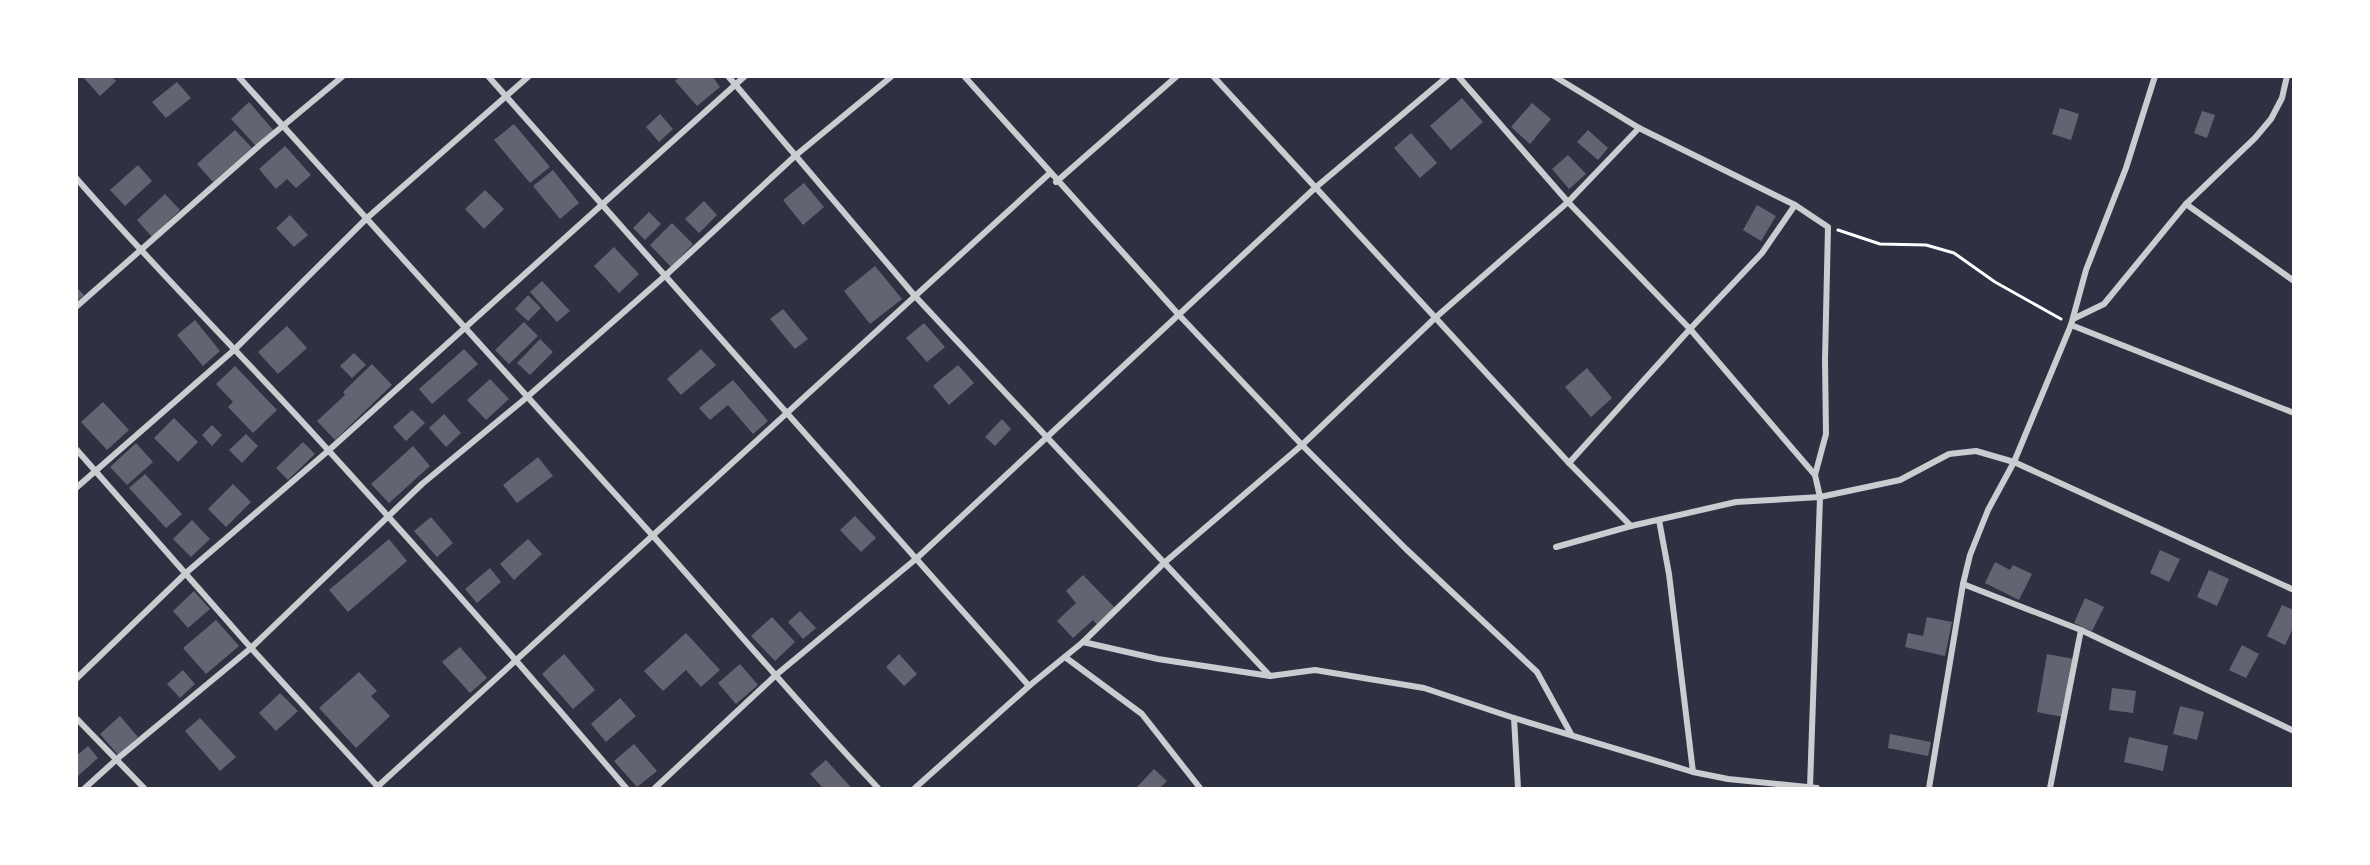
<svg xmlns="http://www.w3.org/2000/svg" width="2370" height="865" font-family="Barlow,sans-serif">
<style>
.building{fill:#626471}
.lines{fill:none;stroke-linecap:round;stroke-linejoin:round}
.path{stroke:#fff;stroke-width:3}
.minor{stroke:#caccd0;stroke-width:6}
</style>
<rect width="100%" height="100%" fill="#2d3142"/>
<g class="building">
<polygon points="82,76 111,76 116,81 100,96"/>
<polygon points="680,76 712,76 720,87 697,106 675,81"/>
<polygon points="177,82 191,98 166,118 152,102"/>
<polygon points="1462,98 1483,122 1451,150 1430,126"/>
<polygon points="249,102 274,131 256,146 231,119"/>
<polygon points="1532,103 1551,119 1530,144 1511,127"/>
<polygon points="2060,108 2079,114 2071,140 2052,134"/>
<polygon points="2202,111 2215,115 2207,138 2194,133"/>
<polygon points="660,114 673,129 659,142 646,127"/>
<polygon points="514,124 550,167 530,183 494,140"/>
<polygon points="235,130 252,148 213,182 197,164"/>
<polygon points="1588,130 1608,148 1598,160 1577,142"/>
<polygon points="1411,133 1437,163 1420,178 1394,148"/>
<polygon points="285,146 311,175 296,188 287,179 276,189 259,169"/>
<polygon points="1568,155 1586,174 1569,189 1552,169"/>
<polygon points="138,165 152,181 125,206 110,190"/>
<polygon points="553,170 579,203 560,219 533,186"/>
<polygon points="804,183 824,207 803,225 783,200"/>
<polygon points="485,190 504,209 484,229 465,209"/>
<polygon points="165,194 180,210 152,237 137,220"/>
<polygon points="704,201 717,215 699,233 685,219"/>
<polygon points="1757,205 1776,216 1761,241 1743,230"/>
<polygon points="649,212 661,224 645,240 633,228"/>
<polygon points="290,215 308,235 294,247 276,228"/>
<polygon points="672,223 693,244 671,267 650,245"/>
<polygon points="614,247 639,274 619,293 594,266"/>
<polygon points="875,266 902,299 870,324 844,291"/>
<polygon points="542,281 570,311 557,322 530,292"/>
<polygon points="76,287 84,295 76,302"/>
<polygon points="528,295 541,308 528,321 515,309"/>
<polygon points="783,309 808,339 795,349 770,319"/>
<polygon points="195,320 220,351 203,366 177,335"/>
<polygon points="524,322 538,336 509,364 495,350"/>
<polygon points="924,323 945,347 927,362 906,338"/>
<polygon points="287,326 307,348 278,374 258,352"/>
<polygon points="540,339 553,352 530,375 517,363"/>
<polygon points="464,349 478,364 432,404 419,389"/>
<polygon points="701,349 716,365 681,395 667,379"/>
<polygon points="354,353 366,365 352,378 340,366"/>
<polygon points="372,364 392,385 335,440 317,421 345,395 343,392"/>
<polygon points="958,365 974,383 949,405 933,386"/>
<polygon points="235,366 277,410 253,433 228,407 233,402 216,384"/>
<polygon points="1587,368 1612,398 1591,417 1565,387"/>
<polygon points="490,379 509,399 486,420 467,400"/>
<polygon points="733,380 768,421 753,434 728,405 710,420 699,408"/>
<polygon points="103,402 129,430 107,450 81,422"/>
<polygon points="412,410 425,423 406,441 393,427"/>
<polygon points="444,414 461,433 446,447 429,428"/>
<polygon points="174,418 198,442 178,462 154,438"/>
<polygon points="1002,419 1011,429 995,446 985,437"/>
<polygon points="212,425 222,435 212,446 202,435"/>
<polygon points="246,434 258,446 242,463 229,450"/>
<polygon points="303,442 315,454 288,480 276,468"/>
<polygon points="136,443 153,462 127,485 110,467"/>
<polygon points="413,446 430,466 389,503 371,484"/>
<polygon points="538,457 553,476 517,503 503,485"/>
<polygon points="145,474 182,514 166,528 129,488"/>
<polygon points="233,484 251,502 226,527 208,509"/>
<polygon points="855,516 876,538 861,552 840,530"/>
<polygon points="431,517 453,543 437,557 414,531"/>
<polygon points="192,520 210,539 191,557 173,539"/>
<polygon points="389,539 407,561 348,612 329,590"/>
<polygon points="528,539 542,554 514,580 500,564"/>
<polygon points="2160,550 2180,559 2169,582 2150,573"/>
<polygon points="1995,562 2010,570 2013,565 2032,574 2019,600 1985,583"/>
<polygon points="490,568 501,582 477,603 465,589"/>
<polygon points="2209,570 2229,579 2217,606 2197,597"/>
<polygon points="1083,575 1116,609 1098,626 1093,620 1073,638 1057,621 1076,603 1066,591"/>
<polygon points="194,591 210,609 188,628 173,611"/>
<polygon points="2085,598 2104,607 2092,631 2074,623"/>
<polygon points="2282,605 2294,610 2294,626 2285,645 2267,636"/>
<polygon points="800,611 816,628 803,639 788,622"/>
<polygon points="772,617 795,642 775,661 751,636"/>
<polygon points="1927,617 1952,622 1945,656 1905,647 1908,633 1923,636"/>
<polygon points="216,620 239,646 206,674 183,648"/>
<polygon points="686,633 720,670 701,687 686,670 663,691 644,671"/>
<polygon points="2242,645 2259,654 2246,678 2229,670"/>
<polygon points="460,647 487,678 470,693 442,662"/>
<polygon points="564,654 595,690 573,709 542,674"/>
<polygon points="899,654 917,674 904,686 886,667"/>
<polygon points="2047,654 2074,659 2063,717 2037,712"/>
<polygon points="740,664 758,685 736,704 718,683"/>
<polygon points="183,670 195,684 180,698 167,684"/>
<polygon points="359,672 377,691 371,696 390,716 356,748 319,708"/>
<polygon points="2112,688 2136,691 2133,713 2109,710"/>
<polygon points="280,693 298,711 276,731 259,713"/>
<polygon points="620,698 636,716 606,742 591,724"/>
<polygon points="2180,706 2204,712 2197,740 2173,734"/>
<polygon points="120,716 138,737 118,755 100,734"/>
<polygon points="200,718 236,757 220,771 185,731"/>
<polygon points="1890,734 1931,742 1928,756 1888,748"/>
<polygon points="2129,737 2168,746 2163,771 2124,762"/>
<polygon points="634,744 657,771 637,787 614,761"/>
<polygon points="88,746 98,758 78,776 76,756"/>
<polygon points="826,760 848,784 852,788 823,788 810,774"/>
<polygon points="1154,769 1167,781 1160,788 1136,788"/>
</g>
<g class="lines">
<polyline class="path" points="1838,230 1880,244 1926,245 1954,253 1995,282 2061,319"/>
<g class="minor">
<path d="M238 76C376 231 515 384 654 537 729 621 801 707 878 788"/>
<polyline points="488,76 1029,686"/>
<polyline points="728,76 914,295 1270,676"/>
<polyline points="964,76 1179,315 1302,445 1406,549 1537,672 1571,734"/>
<polyline points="1213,76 1569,463 1631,526"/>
<polyline points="1458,76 1568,202 1690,329 1815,475 1820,497 1810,787"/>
<polyline points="1554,76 1639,128 1795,205 1828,227 1825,360 1826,434 1815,475"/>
<path d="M76 178C158 272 246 359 329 451 430 562 529 674 626 788"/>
<polyline points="1056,182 1177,76"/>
<polyline points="2186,204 2294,281"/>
<polyline points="76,307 260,145 343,76"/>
<polyline points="2073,319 2104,304 2186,204 2255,138 2271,119 2282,98 2287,76"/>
<polyline points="2071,325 2294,413"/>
<polyline points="76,449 251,648 379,788"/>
<polyline points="1569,463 1690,329 1762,253 1795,205"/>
<polyline points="76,488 234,350 367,218 529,76"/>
<polyline points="1659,520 1669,574 1693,772"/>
<polyline points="1556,547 1631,526 1736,502 1820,497 1900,480 1949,454 1976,451 2014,462 2294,590"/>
<polyline points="1963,584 1970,555 1988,510 2014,462 2071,325 2086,270 2126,168 2155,76"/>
<polyline points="1083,642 1158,659 1270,676 1315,670 1424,688 1514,718 1693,772 1728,779 1817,788"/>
<polyline points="1065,657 1142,714 1200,788"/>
<polyline points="76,679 187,572 328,451 745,76"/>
<polyline points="76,718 144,788"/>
<polyline points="1514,718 1518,788"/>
<polyline points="85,788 117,759 251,648 422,484 526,398 666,275 795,156 892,76"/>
<polyline points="376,788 1050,173"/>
<polyline points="655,788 776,675 917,558 1315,188 1448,76"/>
<polyline points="915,788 1029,686 1083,642 1164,563 1302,445 1435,318 1568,202 1639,128"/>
<polyline points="1929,788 1963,584 2081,630 2294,731"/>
<polyline points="2050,788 2081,630"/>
</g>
</g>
<rect width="2370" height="865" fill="none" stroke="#ffffff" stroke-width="156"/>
</svg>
